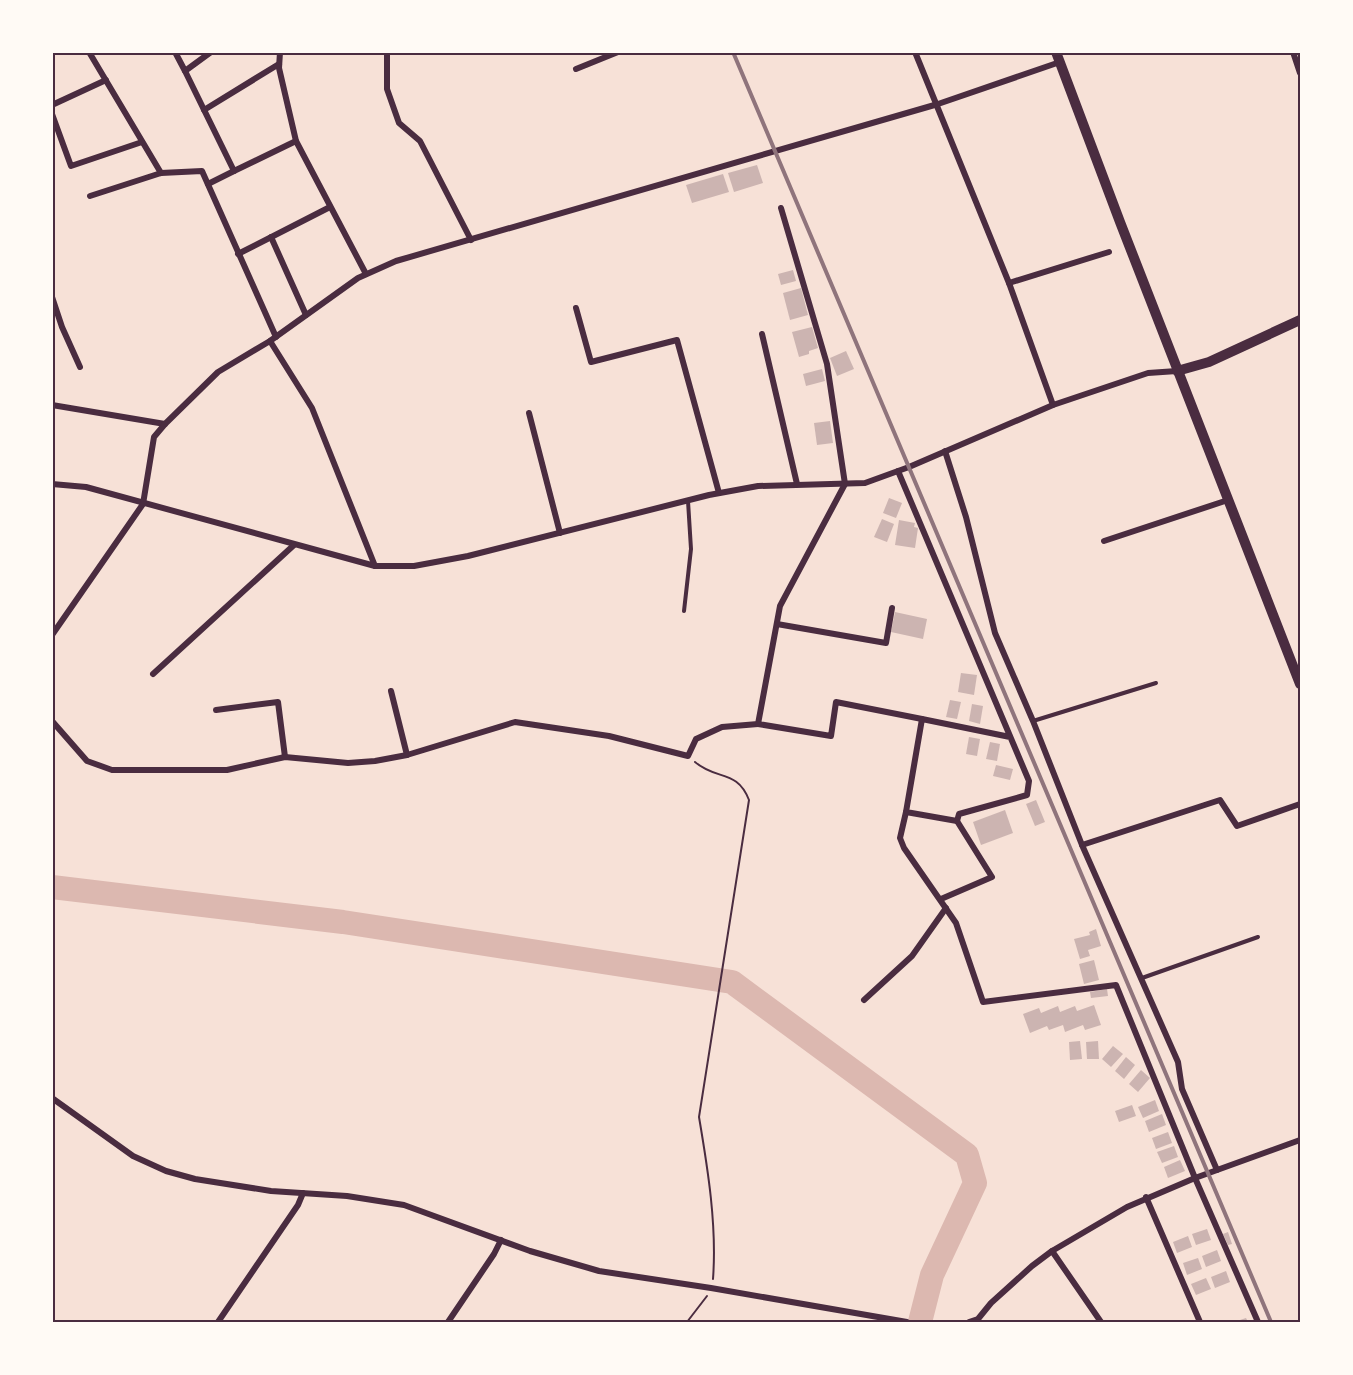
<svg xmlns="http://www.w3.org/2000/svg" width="1353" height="1375" font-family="'PT Sans',sans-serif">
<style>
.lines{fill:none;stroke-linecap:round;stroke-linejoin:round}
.river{stroke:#dcb8b0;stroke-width:24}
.building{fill:#ccb4b1}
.path{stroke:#4a2c40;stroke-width:2}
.service{stroke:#4a2c40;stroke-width:4}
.minor{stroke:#4a2c40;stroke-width:6}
.tertiary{stroke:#4a2c40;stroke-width:10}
.rail{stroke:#8f747c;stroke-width:4}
.neatline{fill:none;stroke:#4a2c40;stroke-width:2}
</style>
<rect width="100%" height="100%" fill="#f7e1d7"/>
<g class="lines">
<polyline class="river" points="52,887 343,922 732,982 967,1155 975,1183 932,1275 920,1322"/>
</g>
<g class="building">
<polygon points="757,165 763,183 734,192 728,173"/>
<polygon points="723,174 729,192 692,203 686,185"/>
<polygon points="793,270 796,281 781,285 778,274"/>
<polygon points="801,288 808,315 790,320 783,293"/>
<polygon points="812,327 818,348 809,351 809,354 799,357 792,332"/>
<polygon points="846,351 854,369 837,376 830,358"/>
<polygon points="822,369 825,381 806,386 803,374"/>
<polygon points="830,421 833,443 817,445 814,423"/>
<polygon points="889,498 902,503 896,518 883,513"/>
<polygon points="882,519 894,524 887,542 874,537"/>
<polygon points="899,520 915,523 914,527 918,528 915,548 895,545"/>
<polygon points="895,612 927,619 923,639 891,632"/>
<polygon points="961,673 977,675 974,695 958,692"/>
<polygon points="950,700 961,702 957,719 946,717"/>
<polygon points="972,704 983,706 980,724 969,721"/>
<polygon points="969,737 980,739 977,756 966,754"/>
<polygon points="990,742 1000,744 997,761 986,759"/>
<polygon points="996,765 1013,769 1010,780 993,776"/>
<polygon points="1036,800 1045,822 1035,826 1026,804"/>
<polygon points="1005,810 1013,833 981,845 973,822"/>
<polygon points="1096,929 1101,946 1088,950 1090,956 1080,959 1074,939 1090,935 1089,932"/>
<polygon points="1094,960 1099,980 1084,984 1079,964"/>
<polygon points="1107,989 1108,996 1091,998 1090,992"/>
<polygon points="1094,1005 1101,1025 1085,1030 1083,1025 1065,1032 1063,1025 1049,1030 1047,1026 1030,1033 1023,1014 1039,1008 1041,1013 1058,1006 1060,1012 1075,1006 1077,1011"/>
<polygon points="1080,1041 1082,1059 1070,1060 1069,1042"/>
<polygon points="1098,1041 1099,1059 1087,1059 1086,1042"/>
<polygon points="1113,1046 1123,1054 1111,1067 1102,1059"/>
<polygon points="1126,1057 1135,1065 1124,1079 1115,1071"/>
<polygon points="1141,1070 1150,1078 1138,1092 1129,1084"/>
<polygon points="1155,1100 1159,1111 1143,1118 1138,1107"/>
<polygon points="1132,1105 1136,1116 1119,1122 1115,1111"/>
<polygon points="1162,1114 1166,1125 1149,1132 1145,1121"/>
<polygon points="1168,1132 1172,1143 1156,1149 1152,1138"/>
<polygon points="1174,1146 1178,1157 1162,1163 1157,1152"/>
<polygon points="1180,1160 1185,1171 1168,1178 1164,1167"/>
<polygon points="1207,1229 1211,1240 1196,1245 1192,1234"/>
<polygon points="1228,1232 1232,1244 1228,1245 1223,1234"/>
<polygon points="1188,1236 1192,1247 1177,1253 1173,1242"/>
<polygon points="1217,1250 1221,1261 1206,1267 1202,1256"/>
<polygon points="1198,1258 1202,1269 1187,1275 1183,1263"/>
<polygon points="1226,1271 1230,1282 1215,1288 1211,1277"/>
<polygon points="1206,1278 1211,1289 1196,1295 1191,1284"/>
<polygon points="1246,1318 1248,1322 1234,1322"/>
</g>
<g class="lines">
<g class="path">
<path d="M695 762C717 781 737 769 749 800L699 1117C708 1170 717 1226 713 1279"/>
<polyline points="687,1322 707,1296"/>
</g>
<g class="service">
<polyline points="684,611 691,549 688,501"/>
<polyline points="1033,721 1156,683"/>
<polyline points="1142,978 1258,937"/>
</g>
<g class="minor">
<polyline points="89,52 161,173"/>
<polyline points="175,52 185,71 211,52"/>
<polyline points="280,52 279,68 296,141 366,274"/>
<polyline points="387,52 387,89 399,123 420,141 471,240"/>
<polyline points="915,52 1009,283 1053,405"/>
<polyline points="1293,52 1300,73"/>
<polyline points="576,69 618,52"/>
<polyline points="185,71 234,171 296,141"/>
<polyline points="52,105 106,80"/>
<polyline points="204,110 279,64"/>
<polyline points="52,114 71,166 142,142"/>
<polyline points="208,184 234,171"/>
<polyline points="90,196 161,173 202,171 276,337"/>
<polyline points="271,237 306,315"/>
<polyline points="238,254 330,207"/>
<polyline points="1009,283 1109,252"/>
<polyline points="52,297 62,327 80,367"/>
<polyline points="576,308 591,362 677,340 719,493"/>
<polyline points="762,334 797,484"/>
<polyline points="270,341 312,408 375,566"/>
<polyline points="52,405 165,424"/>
<polyline points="529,413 560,533"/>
<polyline points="945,451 966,517 995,633 1033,721 1082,845 1178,1062 1182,1089 1217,1170"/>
<polyline points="898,471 1029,781 1027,795 959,814 957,821 906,812 922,719 1010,737"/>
<polyline points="52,484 86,487 375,566 414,566 468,556 709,495 758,486 865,483 909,467 1053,405 1148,373 1177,371"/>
<polyline points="1104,541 1228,500"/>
<polyline points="777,624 886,643 892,608"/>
<polyline points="52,635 143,504 154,437 165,424 218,372 270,341 358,278 396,261 938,104 1060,62"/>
<polyline points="153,674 294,545"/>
<polyline points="391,691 407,755"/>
<polyline points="216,710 278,702 285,757"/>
<polyline points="52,721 87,761 112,770 227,770 285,757 348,763 375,761 407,755 515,722 609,736 688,756 696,739 722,727 758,724 780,606 845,484 827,364 781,208"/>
<polyline points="758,724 831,736 836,702 922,719"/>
<polyline points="906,812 900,838 904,848 956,923 983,1002 1116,985 1195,1178 1258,1322"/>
<polyline points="1082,845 1220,800 1237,826 1300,804"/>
<polyline points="941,899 992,877 957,821"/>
<polyline points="864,1000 912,956 946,908"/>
<polyline points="52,1098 133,1156 166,1171 195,1179 271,1191 347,1196 404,1205 530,1251 599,1271 711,1288 907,1322"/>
<polyline points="1146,1197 1200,1322"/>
<polyline points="1052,1251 1101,1322"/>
<polyline points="218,1322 298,1205 303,1193"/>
<polyline points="448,1322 494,1254 501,1240"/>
<polyline points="969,1322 978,1319 991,1303 1032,1266 1052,1251 1127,1207 1195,1178 1300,1140"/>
</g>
<g class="tertiary">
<polyline points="1056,52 1120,222 1300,684"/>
<polyline points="1177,371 1209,362 1300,320"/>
</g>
<polyline class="rail" points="733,52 1271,1322"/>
</g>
<rect width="1353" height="1375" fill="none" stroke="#fffaf5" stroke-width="108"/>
<rect x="54" y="54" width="1245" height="1267" class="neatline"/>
</svg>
